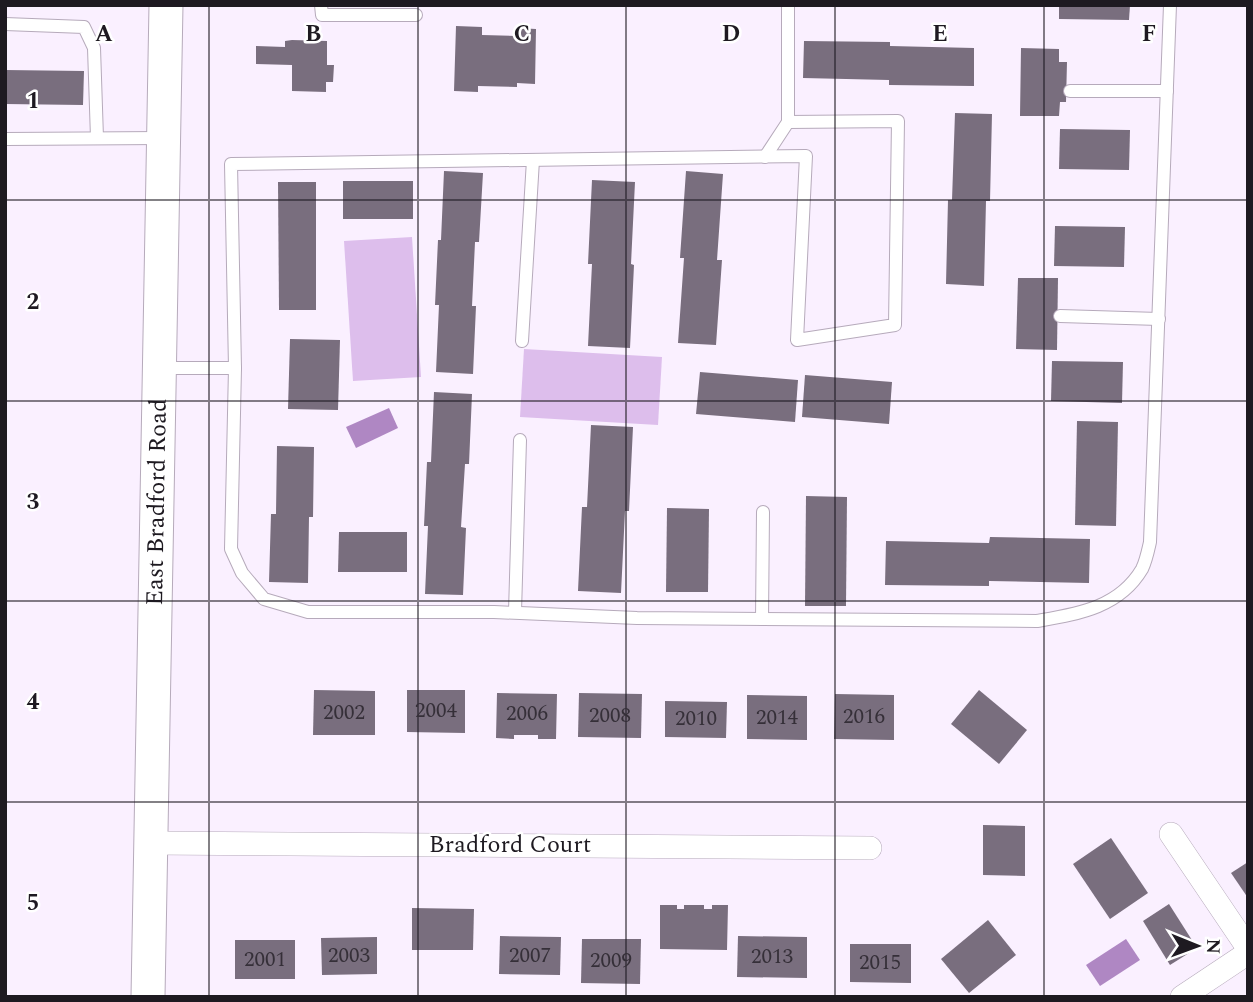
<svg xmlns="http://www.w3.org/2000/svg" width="1253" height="1002" font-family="Spectral,serif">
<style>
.green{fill:#ddbeec}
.water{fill:#af87c3}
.building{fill:#796e7e}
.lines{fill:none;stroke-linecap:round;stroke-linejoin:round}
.lane-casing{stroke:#b6aabb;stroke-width:14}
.street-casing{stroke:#b6aabb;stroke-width:24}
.secondary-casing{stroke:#b6aabb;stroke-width:35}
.lane{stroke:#fff;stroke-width:12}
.street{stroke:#fff;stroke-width:23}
.secondary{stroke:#fff;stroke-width:33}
.grid{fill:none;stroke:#1e1a21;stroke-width:2;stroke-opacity:0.55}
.labels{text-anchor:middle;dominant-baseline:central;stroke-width:5;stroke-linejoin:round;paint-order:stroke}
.number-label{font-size:21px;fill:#352f38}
.street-label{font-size:24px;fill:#1e1a21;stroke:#fff}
.grid-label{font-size:23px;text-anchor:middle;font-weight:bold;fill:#1e1a21;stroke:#fff;stroke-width:5;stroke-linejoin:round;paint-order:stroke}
</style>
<rect width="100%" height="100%" fill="#faf0ff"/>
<g class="green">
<polygon points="412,237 421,377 353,381 344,241"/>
<polygon points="524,349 662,357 658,425 520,417"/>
</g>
<g class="water">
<polygon points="389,408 398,428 356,448 346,427"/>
<polygon points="1126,939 1140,960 1100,986 1086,965"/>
</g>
<g class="building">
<polygon points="1059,5 1130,5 1129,20 1059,19"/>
<polygon points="456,26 482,27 482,35 517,36 517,28 536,29 535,84 517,83 517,87 478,86 478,92 454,91"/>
<polygon points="292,40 327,41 327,65 334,65 333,82 326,82 326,92 292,91 292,65 256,64 256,46 285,47 285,41"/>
<polygon points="804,41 890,42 890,46 974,48 974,86 889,85 889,80 803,78"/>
<polygon points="1021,48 1059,49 1059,62 1067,62 1066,102 1060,102 1059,116 1020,116"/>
<polygon points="5,70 84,71 83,105 5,104"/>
<polygon points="955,113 992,114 990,201 986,201 984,286 946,284 948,200 952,200"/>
<polygon points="1060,129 1130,130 1129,170 1059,169"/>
<polygon points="444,171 483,173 479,242 475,242 472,306 476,306 473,374 436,372 439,305 435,305 438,240 441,240"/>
<polygon points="686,171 723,174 717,260 722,260 716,345 678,343 684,258 680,258"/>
<polygon points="592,180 635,182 631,264 634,265 630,348 588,346 592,264 588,264"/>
<rect x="343" y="181" width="70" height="38"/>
<polygon points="278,182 316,182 316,310 279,310"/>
<polygon points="1055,226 1125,227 1124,267 1054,266"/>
<polygon points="1018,278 1058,278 1057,350 1016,349"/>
<polygon points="290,339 340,340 338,410 288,409"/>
<polygon points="1052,361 1123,362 1122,403 1051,401"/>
<polygon points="700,372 798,380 795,422 696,414"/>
<polygon points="805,375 892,382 889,424 802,417"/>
<polygon points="434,392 472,394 469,464 465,464 461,527 466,528 463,595 425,594 428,526 424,526 427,462 431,462"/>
<polygon points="1077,421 1118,422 1116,526 1075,525"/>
<polygon points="591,425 633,427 629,511 625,511 621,593 578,591 582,507 587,507"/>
<polygon points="277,446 314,447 313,517 309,517 308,583 269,582 271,514 276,514"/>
<polygon points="806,496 847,497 846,606 805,606"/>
<polygon points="667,508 709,509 708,592 666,592"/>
<polygon points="339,532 407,532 407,572 338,572"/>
<polygon points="990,537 1090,539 1089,583 989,581 989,586 885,585 886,541 989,543"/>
<polygon points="314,690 375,691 375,735 313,735"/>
<polygon points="407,690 465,690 465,733 407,732"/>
<polygon points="979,690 1027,730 999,764 951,724"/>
<polygon points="497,693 557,694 556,739 538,739 538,735 514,735 514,739 496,738"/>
<polygon points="579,693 642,694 641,738 578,737"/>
<polygon points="835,694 894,695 894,740 834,739"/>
<polygon points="747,695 807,696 807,740 747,739"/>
<polygon points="665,701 727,702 726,738 665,737"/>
<polygon points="983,825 1025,826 1025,876 983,875"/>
<polygon points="1111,838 1148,893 1110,919 1073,864"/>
<polygon points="1248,862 1248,898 1231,873"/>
<polygon points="1169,904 1197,948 1170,965 1143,921"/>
<polygon points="660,905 677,905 677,909 684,909 684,905 704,905 704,909 712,909 712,905 728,905 727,950 660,949"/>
<polygon points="412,908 474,909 473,950 412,950"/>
<polygon points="988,920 1016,955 969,993 941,959"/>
<polygon points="500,936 561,937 560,975 499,974"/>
<polygon points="738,936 807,937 807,978 737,977"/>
<polygon points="377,937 377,974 322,975 321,938"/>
<polygon points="582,939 641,939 640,984 581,983"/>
<rect x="235" y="940" width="60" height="39"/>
<polygon points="850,944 911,944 911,983 850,982"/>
</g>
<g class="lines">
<g class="lane-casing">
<g id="lane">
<polyline points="321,5 322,15 416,15"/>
<polyline points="5,24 84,27 94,48 97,138"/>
<polyline points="1070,91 1167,91"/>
<path d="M788 122 898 121 895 325 797 340 806 156 231 164 235 368 231 549 242 573 264 599 308 612H494L637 618 1037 621C1077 614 1119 608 1142 569 1146 561 1148 551 1150 542L1170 5"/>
<polyline points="5,139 162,138"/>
<polyline points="765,157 788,122 788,5"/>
<polyline points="1060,316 1159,319"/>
<polyline points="522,341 533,160"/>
<polyline points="159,368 235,368"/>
<polyline points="515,612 520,440"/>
<polyline points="762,619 763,512"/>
</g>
</g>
<g class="street-casing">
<g id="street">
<polyline points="1171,834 1248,948"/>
<polyline points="150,843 870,848"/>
<polyline points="1182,997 1248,953"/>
</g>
</g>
<g class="secondary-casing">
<g id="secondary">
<path id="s1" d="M148 997 166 5"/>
</g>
</g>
<use href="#lane" class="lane"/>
<use href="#street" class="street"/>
<use href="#secondary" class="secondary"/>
</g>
<path class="grid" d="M209 5V997M418 5V997M626 5V997M835 5V997M1044 5V997M5 200H1248M5 401H1248M5 601H1248M5 802H1248"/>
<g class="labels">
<g class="number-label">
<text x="436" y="711">2004</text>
<text x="344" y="713">2002</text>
<text x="527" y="714">2006</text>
<text x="610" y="716">2008</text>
<text x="864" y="717">2016</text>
<text x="777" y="718">2014</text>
<text x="696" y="719">2010</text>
<text x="349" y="956">2003</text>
<text x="530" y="956">2007</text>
<text x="772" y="957">2013</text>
<text x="265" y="960">2001</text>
<text x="611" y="961">2009</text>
<text x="880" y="963">2015</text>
</g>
<g class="street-label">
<text stroke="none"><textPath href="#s1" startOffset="495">East Bradford Road</textPath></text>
<text x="510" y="845">Bradford Court</text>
</g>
</g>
<g class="grid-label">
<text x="104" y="41">A</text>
<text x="313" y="41">B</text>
<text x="522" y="41">C</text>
<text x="731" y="41">D</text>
<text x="940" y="41">E</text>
<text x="1149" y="41">F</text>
<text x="33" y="108">1</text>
<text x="33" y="309">2</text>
<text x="33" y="509">3</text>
<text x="33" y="709">4</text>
<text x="33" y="910">5</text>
</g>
<rect width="1253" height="1002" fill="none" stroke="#1e1a21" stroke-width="14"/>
<g transform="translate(1197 946) rotate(91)" stroke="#ffffff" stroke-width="5" paint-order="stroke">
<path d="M0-5L12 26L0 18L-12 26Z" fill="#1e1a21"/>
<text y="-10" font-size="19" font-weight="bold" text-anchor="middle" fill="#1e1a21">N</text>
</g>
</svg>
